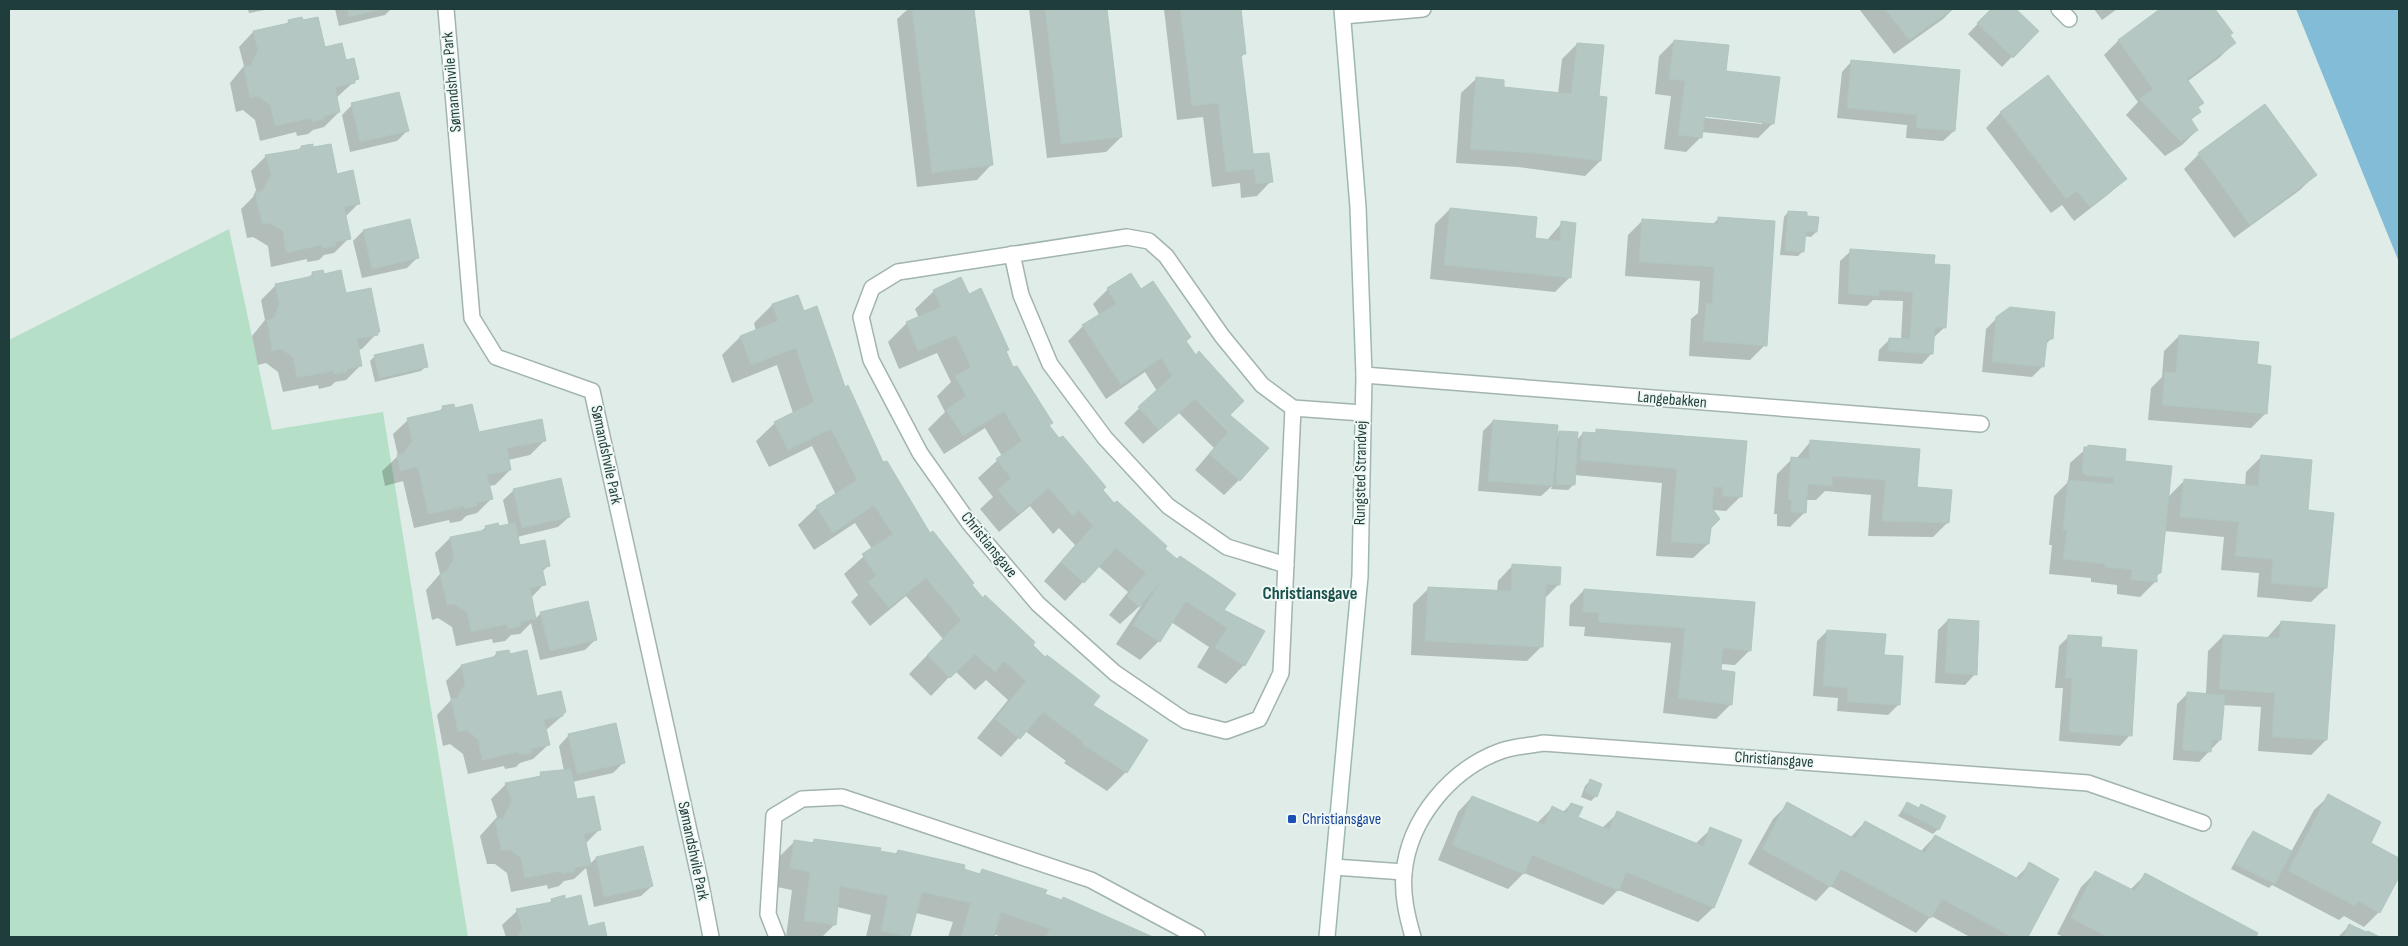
<svg xmlns="http://www.w3.org/2000/svg" width="2408" height="946" font-family="'Sofia Sans Condensed',sans-serif">
<style>
.green{fill:#b6dfc7}
.water{fill:#82bcd6}
.shadow{fill:#0003;fill-rule:evenodd}
.building{fill:#b4c7c2;stroke:#b1c6c0}
.lines{fill:none;stroke-linecap:round;stroke-linejoin:round}
.minor-casing{stroke:#a2b4b0;stroke-width:18}
.secondary-casing{stroke:#9db8b3;stroke-width:18}
.minor{stroke:#fff;stroke-width:15}
.secondary{stroke:#fff;stroke-width:15}
.transit-dot{fill:#1a4fb4;stroke:#f0f8f5;stroke-width:2}
.labels{text-anchor:middle;dominant-baseline:central;stroke-width:4;stroke-linejoin:round;paint-order:stroke}
.street-label{font-size:16px;fill:#1f3d3a;stroke:#f0f8f5}
.transit-label{font-size:16px;fill:#164399;stroke:#f0f8f5;text-anchor:start}
.neighbourhood-label{font-size:18px;font-weight:bold;fill:#19504c;stroke:#f0f8f5}
</style>
<rect width="100%" height="100%" fill="#dfece8"/>
<polygon class="green" points="229,229 272,430 383,412 468,937 9,937 9,340"/>
<polygon class="water" points="2296,9 2399,9 2399,262"/>
<g class="shadow">
<polygon points="248,9 270,9 249,13"/>
<polygon points="335,9 391,9 385,15 339,26"/>
<polygon points="908,9 973,9 991,165 977,180 917,187 897,19"/>
<polygon points="1029,9 1106,9 1121,137 1106,152 1047,158"/>
<polygon points="1164,9 1240,9 1245,53 1240,58 1252,155 1271,181 1257,196 1241,198 1240,183 1212,187 1203,117 1177,120"/>
<polygon points="1859,9 1953,9 1943,19 1894,54"/>
<polygon points="1992,9 2014,9 2037,31 2002,67 1968,34"/>
<polygon points="2094,9 2117,9 2102,20"/>
<polygon points="2162,9 2214,9 2231,32 2228,35 2234,43 2219,58 2188,81 2203,103 2197,108 2199,112 2190,121 2197,130 2182,145 2165,156 2126,115 2138,102 2104,55 2118,41"/>
<polygon points="289,21 345,62 357,79 336,98 339,112 324,127 313,130 308,134 297,136 296,132 260,141 255,120 243,110 236,112 230,83 244,66 239,47 253,32 285,25"/>
<path d="M1674 41 1725 72 1773 123 1758 138 1702 132 1701 137 1686 152 1664 149 1671 96 1655 94 1659 56ZM1699 114 1762 121V124L1698 117Z"/>
<polygon points="1577,44 1598,98 1606,98 1600,161 1585,176 1518,167 1456,163 1461,93 1476,79 1502,89 1558,94 1562,59"/>
<polygon points="1852,61 1959,71 1954,131 1943,141 1906,138 1907,125 1837,118 1842,72"/>
<polygon points="2047,77 2125,179 2110,193 2074,221 2062,205 2051,213 1986,128 2000,113"/>
<polygon points="352,105 407,131 397,141 350,152 342,115"/>
<polygon points="301,147 312,148 359,203 345,217 349,238 334,253 324,255 319,260 307,262 307,259 271,267 268,246 253,237 247,238 241,209 253,197 256,190 251,171 266,156 297,151"/>
<polygon points="2199,154 2315,175 2300,190 2234,238 2184,169"/>
<polygon points="1450,209 1533,239 1547,240 1562,223 1570,277 1555,292 1430,279 1435,224"/>
<polygon points="1788,212 1816,232 1811,237 1804,236 1803,251 1798,256 1780,255 1784,217"/>
<polygon points="1719,218 1765,345 1750,360 1689,356 1691,319 1698,313 1700,281 1625,276 1628,235 1643,220 1712,225"/>
<polygon points="363,231 418,257 407,268 362,278 353,241"/>
<polygon points="1851,251 1933,265 1945,327 1933,338 1932,353 1922,364 1878,361 1879,350 1890,339 1901,340 1903,301 1873,300 1867,306 1838,304 1840,261"/>
<polygon points="313,273 323,275 378,332 362,349 358,350 361,365 346,380 335,382 331,386 319,389 318,385 283,392 278,372 266,363 258,365 252,336 265,320 261,300 276,285 307,279"/>
<polygon points="1131,275 1140,291 1185,341 1229,415 1239,480 1224,495 1195,470 1214,448 1179,413 1143,444 1124,423 1157,391 1145,372 1106,399 1068,341 1083,326 1100,316 1093,304 1108,289"/>
<polygon points="934,291 968,296 1008,350 1005,353 1012,369 1051,423 1048,426 1114,505 1164,549 1223,611 1244,665 1226,684 1197,667 1209,647 1171,622 1159,641 1140,660 1116,644 1143,603 1120,624 1109,615 1128,592 1098,566 1065,601 1044,581 1075,545 1059,528 1053,534 1030,506 999,532 980,509 993,497 978,478 1002,456 985,428 944,454 928,429 945,412 937,396 951,382 937,353 899,369 888,342 907,323 919,318 915,309"/>
<polygon points="798,296 803,313 883,464 930,534 983,599 1091,705 1126,772 1107,791 1064,763 1066,761 1025,731 1001,757 977,738 1008,700 986,680 975,690 955,671 931,696 909,674 943,639 906,596 870,626 851,602 858,595 844,574 872,549 855,523 814,550 798,525 817,507 836,495 812,446 769,467 756,441 775,423 793,413 777,365 732,383 722,355 740,337 756,331 754,323 772,305"/>
<polygon points="1997,318 2051,339 2045,345 2042,367 2032,377 1982,372 1986,329"/>
<polygon points="2179,336 2255,365 2266,413 2251,428 2148,420 2151,388 2162,377 2164,351"/>
<polygon points="375,356 426,366 421,371 375,382 370,361"/>
<polygon points="443,407 454,409 478,433 545,440 530,455 508,460 510,470 495,485 489,486 492,498 477,513 466,516 461,521 450,523 449,520 414,528 403,481 385,486 382,471 398,456 393,434 408,420 438,413"/>
<polygon points="1493,421 1556,437 1560,432 1577,440 1583,433 1593,434 1597,431 1745,442 1741,496 1726,511 1712,510 1708,544 1693,558 1656,556 1662,483 1574,475 1573,485 1568,490 1551,489 1552,486 1541,496 1478,491 1483,431"/>
<polygon points="1811,441 1916,488 1948,522 1933,537 1868,536 1871,495 1825,491 1816,500 1806,500 1805,512 1790,527 1777,526 1777,514 1774,514 1777,474 1792,459 1796,459"/>
<polygon points="2088,447 2124,462 2168,497 2185,480 2245,486 2246,472 2261,457 2306,511 2326,588 2311,602 2257,597 2259,573 2221,570 2224,537 2164,531 2160,573 2156,577 2155,582 2140,597 2117,594 2117,585 2091,582 2091,578 2049,574 2052,545 2049,545 2054,496 2068,482 2070,463"/>
<polygon points="514,490 569,517 558,527 517,537 519,547 548,566 542,572 544,584 531,598 535,619 541,613 596,639 585,650 540,660 531,623 520,634 511,635 505,641 493,643 492,639 456,646 452,627 438,618 432,620 426,590 440,574 435,553 450,538 480,532 486,527 509,526 503,500"/>
<polygon points="1512,566 1559,584 1544,599 1542,646 1527,661 1411,655 1413,604 1428,589 1497,592 1498,581"/>
<polygon points="1584,590 1750,650 1735,665 1721,664 1720,671 1731,704 1716,719 1663,713 1671,643 1584,636 1585,627 1569,626 1570,605"/>
<polygon points="1948,620 1975,674 1965,685 1935,683 1938,630"/>
<polygon points="2281,622 2333,626 2326,740 2311,755 2258,751 2261,707 2223,705 2220,740 2199,762 2173,760 2177,704 2188,693 2206,694 2208,651 2223,636 2266,639"/>
<polygon points="1827,631 1898,705 1888,715 1837,711 1838,698 1813,696 1817,641"/>
<polygon points="2069,636 2100,649 2130,735 2120,746 2059,741 2063,688 2055,688 2059,646"/>
<polygon points="496,654 536,698 562,716 545,731 548,745 533,759 520,763 516,767 505,769 504,766 468,774 463,754 450,744 443,746 437,715 451,700 446,681 461,666 491,659"/>
<polygon points="569,735 624,762 613,773 572,782 576,801 599,830 585,844 589,865 596,858 652,886 641,896 594,907 586,868 574,879 564,881 559,886 548,889 547,885 511,892 507,873 495,864 487,864 480,836 497,817 491,799 506,784 537,778 541,774 564,771 559,746"/>
<polygon points="1590,781 1596,796 1591,801 1581,797 1585,786"/>
<polygon points="2329,796 2369,844 2399,860 2399,874 2379,912 2364,927 2344,916 2339,920 2272,885 2269,888 2231,869 2248,838 2253,833 2291,852 2314,810"/>
<polygon points="1472,797 1537,823 1552,808 1563,812 1571,804 1577,818 1602,828 1618,813 1695,844 1711,829 1713,908 1698,922 1618,890 1603,905 1524,873 1508,889 1438,860 1458,812"/>
<polygon points="1907,803 1918,809 1922,805 1938,829 1933,834 1898,816"/>
<polygon points="1788,804 1850,838 1865,822 1920,852 1935,836 2015,879 2030,864 2058,879 2026,937 1970,937 1931,916 1916,933 1830,886 1816,901 1748,864 1773,819"/>
<polygon points="815,840 894,855 898,851 979,875 982,871 1061,901 1063,898 1150,937 1002,937 993,934 992,937 948,937 953,922 916,913 910,937 866,937 871,915 837,907 835,924 822,937 786,937 792,890 772,886 776,860 795,841 811,843"/>
<polygon points="2096,872 2130,890 2145,875 2256,934 2254,937 2064,937 2057,934 2081,887"/>
<polygon points="552,900 564,900 587,928 603,924 606,937 506,937 502,925 517,911 548,904"/>
<polygon points="2350,925 2366,934 2368,932 2378,937 2338,937"/>
</g>
<g class="building">
<polygon points="347,9 382,9 349,17"/>
<polygon points="912,9 974,9 993,165 932,173"/>
<polygon points="1045,9 1107,9 1122,137 1061,144"/>
<polygon points="1180,9 1241,9 1246,54 1241,54 1253,154 1269,153 1273,182 1256,184 1254,169 1226,172 1218,103 1192,106"/>
<polygon points="1885,9 1953,9 1909,40"/>
<polygon points="1991,9 2016,9 2039,31 2013,58 1977,23"/>
<polygon points="2160,9 2215,9 2233,33 2230,35 2236,43 2187,79 2204,103 2198,107 2201,112 2191,119 2198,130 2181,142 2139,99 2153,89 2118,40"/>
<polygon points="302,17 303,20 318,17 325,47 342,43 346,60 354,58 359,79 355,80 355,83 335,87 340,112 324,116 324,119 312,122 311,118 275,126 270,105 258,96 250,98 244,67 251,65 258,50 253,31 289,23 288,20"/>
<polygon points="1674,40 1729,45 1726,71 1780,77 1774,124 1705,116 1702,138 1678,135 1685,81 1669,79"/>
<polygon points="1577,43 1604,45 1599,96 1607,97 1601,161 1534,153 1470,149 1476,77 1504,80 1504,87 1571,94"/>
<polygon points="1851,60 1960,70 1955,131 1916,128 1917,115 1847,108"/>
<polygon points="2048,75 2127,179 2090,207 2077,191 2066,199 2000,112"/>
<polygon points="399,92 409,131 360,142 351,103"/>
<polygon points="2265,104 2317,175 2250,225 2198,153"/>
<polygon points="313,144 313,147 331,144 337,174 353,170 360,204 344,207 351,239 335,242 336,246 322,248 321,245 286,253 283,231 269,223 262,224 255,193 262,191 271,174 265,155 302,149 301,146"/>
<polygon points="1450,208 1537,217 1535,238 1560,241 1561,221 1576,223 1571,278 1444,265"/>
<polygon points="1788,211 1807,212 1807,216 1819,217 1817,232 1806,231 1804,252 1785,251"/>
<polygon points="1718,217 1775,221 1767,346 1703,341 1706,303 1712,304 1714,267 1639,262 1642,219 1718,224"/>
<polygon points="410,219 419,258 372,269 363,230"/>
<polygon points="1850,249 1935,255 1934,264 1950,265 1946,328 1935,327 1933,354 1888,351 1889,338 1910,339 1913,292 1879,290 1879,296 1848,294"/>
<polygon points="323,270 324,274 341,270 346,293 371,288 380,332 378,332 378,335 357,339 362,366 347,369 347,372 334,374 333,371 297,378 293,357 281,349 272,351 267,320 274,318 279,304 275,284 313,276 312,272"/>
<polygon points="1131,273 1141,289 1153,281 1191,337 1186,341 1196,355 1199,351 1244,401 1230,415 1269,448 1240,481 1209,454 1228,432 1195,399 1159,430 1138,407 1172,376 1161,358 1121,385 1082,325 1116,304 1107,288"/>
<polygon points="961,277 969,294 981,288 1009,350 1006,351 1013,367 1017,366 1053,423 1049,425 1059,438 1063,436 1106,487 1103,490 1114,503 1117,501 1167,546 1165,549 1177,559 1180,556 1236,594 1224,610 1265,631 1245,666 1215,648 1227,628 1186,601 1160,642 1133,625 1159,584 1139,607 1127,596 1146,573 1116,548 1084,583 1061,562 1093,526 1079,510 1073,516 1049,488 1018,514 998,490 1011,478 996,459 1022,441 1004,411 963,436 946,410 966,396 955,376 971,367 956,335 918,351 906,322 941,307 933,290"/>
<polygon points="798,295 804,311 817,306 845,387 848,385 883,462 887,461 930,533 933,531 974,583 972,585 983,598 985,595 1035,642 1033,645 1045,657 1047,655 1100,696 1093,705 1148,740 1127,773 1082,744 1083,742 1043,712 1020,739 995,719 1026,681 1004,661 995,672 975,654 950,678 927,655 961,620 926,578 889,608 868,582 876,576 862,554 893,534 874,505 833,533 816,506 857,480 831,429 788,450 774,422 814,402 796,348 751,365 740,336 778,321 772,304"/>
<polygon points="2010,307 2055,312 2053,339 2047,339 2044,367 1992,362 1996,317"/>
<polygon points="2179,335 2259,342 2257,364 2271,366 2267,414 2162,405 2165,372 2176,373"/>
<polygon points="423,344 428,367 379,378 374,355"/>
<polygon points="454,404 455,408 472,404 479,432 542,419 546,441 507,448 511,470 487,475 493,499 476,503 477,506 465,509 464,506 428,514 418,467 400,471 397,455 403,454 412,441 407,418 443,410 442,406"/>
<polygon points="1493,420 1558,425 1553,486 1488,481"/>
<polygon points="1596,429 1747,441 1742,497 1722,496 1723,487 1714,487 1712,508 1720,519 1711,528 1709,544 1671,542 1677,469 1580,460 1583,432 1596,433"/>
<polygon points="1559,431 1578,432 1575,485 1556,484"/>
<polygon points="1810,440 1920,449 1917,487 1952,490 1949,523 1882,521 1886,480 1832,476 1832,486 1808,484 1806,513 1791,512 1792,500 1788,500 1791,457 1809,459"/>
<polygon points="2088,445 2126,449 2125,461 2172,466 2161,573 2157,573 2157,582 2131,580 2132,570 2105,567 2105,564 2063,559 2067,531 2063,530 2068,480 2113,484 2114,478 2085,475 2082,472 2084,447 2088,447"/>
<polygon points="2261,455 2312,460 2308,510 2334,513 2327,588 2271,583 2273,559 2235,556 2239,522 2180,517 2184,479 2258,486"/>
<polygon points="561,478 570,517 522,528 513,489"/>
<polygon points="498,523 499,526 515,523 520,545 545,540 550,566 542,568 546,585 530,588 536,619 520,622 521,626 508,629 507,624 471,632 467,612 454,604 447,605 440,574 446,572 454,558 450,537 486,530 485,526"/>
<polygon points="1512,564 1561,567 1560,585 1546,584 1543,647 1425,641 1428,587 1511,591"/>
<polygon points="1584,589 1755,602 1751,651 1723,648 1721,670 1735,672 1732,705 1678,698 1685,628 1598,622 1599,613 1583,612"/>
<polygon points="588,601 597,640 550,651 540,612"/>
<polygon points="1948,619 1979,621 1977,675 1945,673"/>
<polygon points="2281,621 2335,625 2327,740 2272,737 2275,693 2219,689 2223,635 2279,638"/>
<polygon points="1827,630 1886,634 1884,655 1903,656 1900,705 1847,702 1848,688 1823,686"/>
<polygon points="2068,635 2102,637 2101,647 2137,650 2132,736 2069,732 2072,678 2065,678"/>
<polygon points="509,650 510,654 527,650 537,696 561,691 566,712 563,714 563,716 544,720 550,745 531,749 532,753 520,755 518,752 482,760 478,739 466,730 458,732 451,699 457,698 465,684 461,665 497,656 496,652"/>
<polygon points="2187,692 2225,695 2221,740 2212,740 2211,752 2182,750"/>
<polygon points="616,723 625,763 577,774 568,734"/>
<polygon points="571,769 577,799 594,796 601,830 584,834 591,865 574,868 575,872 562,874 561,871 525,878 521,858 510,850 501,850 495,820 503,818 512,801 505,783 541,776 540,772"/>
<polygon points="1590,779 1602,784 1597,797 1585,792"/>
<polygon points="2328,794 2381,822 2371,843 2399,858 2399,877 2380,913 2358,901 2355,906 2288,871"/>
<polygon points="1472,796 1544,825 1552,806 1566,813 1571,803 1583,807 1578,817 1609,830 1617,811 1703,846 1710,827 1742,840 1714,908 1626,872 1619,891 1532,855 1524,874 1452,845"/>
<polygon points="1787,802 1855,839 1865,821 1925,853 1935,835 2020,880 2029,862 2059,879 2028,937 2012,937 1942,899 1931,918 1841,869 1831,887 1762,849"/>
<polygon points="1907,802 1919,808 1921,804 1946,816 1939,830 1902,811"/>
<polygon points="2253,831 2292,851 2275,884 2235,864"/>
<polygon points="814,839 881,848 880,851 897,854 898,850 965,865 964,869 980,874 982,869 1047,890 1045,894 1062,900 1063,897 1153,937 1046,937 1050,929 1001,912 994,937 961,937 971,903 922,892 910,937 881,931 888,896 840,886 836,925 804,921 810,872 790,868 794,840 814,843"/>
<polygon points="643,846 653,886 604,897 596,857"/>
<polygon points="2095,871 2135,891 2145,873 2258,933 2256,937 2107,937 2071,918"/>
<polygon points="565,895 565,899 581,895 588,926 604,922 607,937 517,937 522,928 516,909 552,902 551,899"/>
<polygon points="2349,924 2366,932 2368,931 2380,937 2343,937"/>
</g>
<g class="lines">
<g class="minor-casing">
<g id="minor">
<polyline points="446,9 472,318 496,357 592,391 701,885 711,937"/>
<polyline points="2059,9 2069,19"/>
<polyline points="1343,16 1423,9"/>
<polyline points="1012,254 1021,295 1050,364 1105,438 1168,506 1227,547 1286,565"/>
<polyline points="1364,375 1981,424"/>
<polyline points="1293,408 1281,673 1259,719 1226,731 1186,721 1175,714 1115,673 1038,604 970,524 920,453 871,360 861,317 872,288 898,272 1127,237 1149,241 1166,256 1222,336 1262,385 1293,408 1362,413"/>
<polyline points="1334,867 1404,872"/>
<polyline points="777,937 768,914 774,816 802,799 842,797 1091,880 1197,937"/>
<path d="M1413 937C1407 916 1402 895 1404 873 1409 819 1451 769 1501 751 1514 746 1530 746 1543 743L2088 783 2203 823"/>
</g>
</g>
<g class="secondary-casing">
<polyline id="secondary" points="1327,937 1360,576 1364,375 1358,207 1342,9"/>
</g>
<use href="#minor" class="minor"/>
<use href="#secondary" class="secondary"/>
</g>
<rect class="transit-dot" x="1287" y="814" width="10" height="10" rx="2.5"/>
<g class="labels">
<g class="street-label">
<text transform="translate(452 82) rotate(-95)">Sømandshvile Park</text>
<text transform="translate(1672 400) rotate(5)">Langebakken</text>
<text transform="translate(606 455) rotate(78)">Sømandshvile Park</text>
<text transform="translate(1361 473) rotate(-89)">Rungsted Strandvej</text>
<text transform="translate(989 545) rotate(51)">Christiansgave</text>
<text transform="translate(1774 760) rotate(4)">Christiansgave</text>
<text transform="translate(693 851) rotate(78)">Sømandshvile Park</text>
</g>
<g class="transit-label">
<text x="1302" y="819">Christiansgave</text>
</g>
<g class="neighbourhood-label">
<text x="1310" y="593">Christiansgave</text>
</g>
</g>
<rect width="2408" height="946" fill="none" stroke="#1f3d3a" stroke-width="20"/>
</svg>
